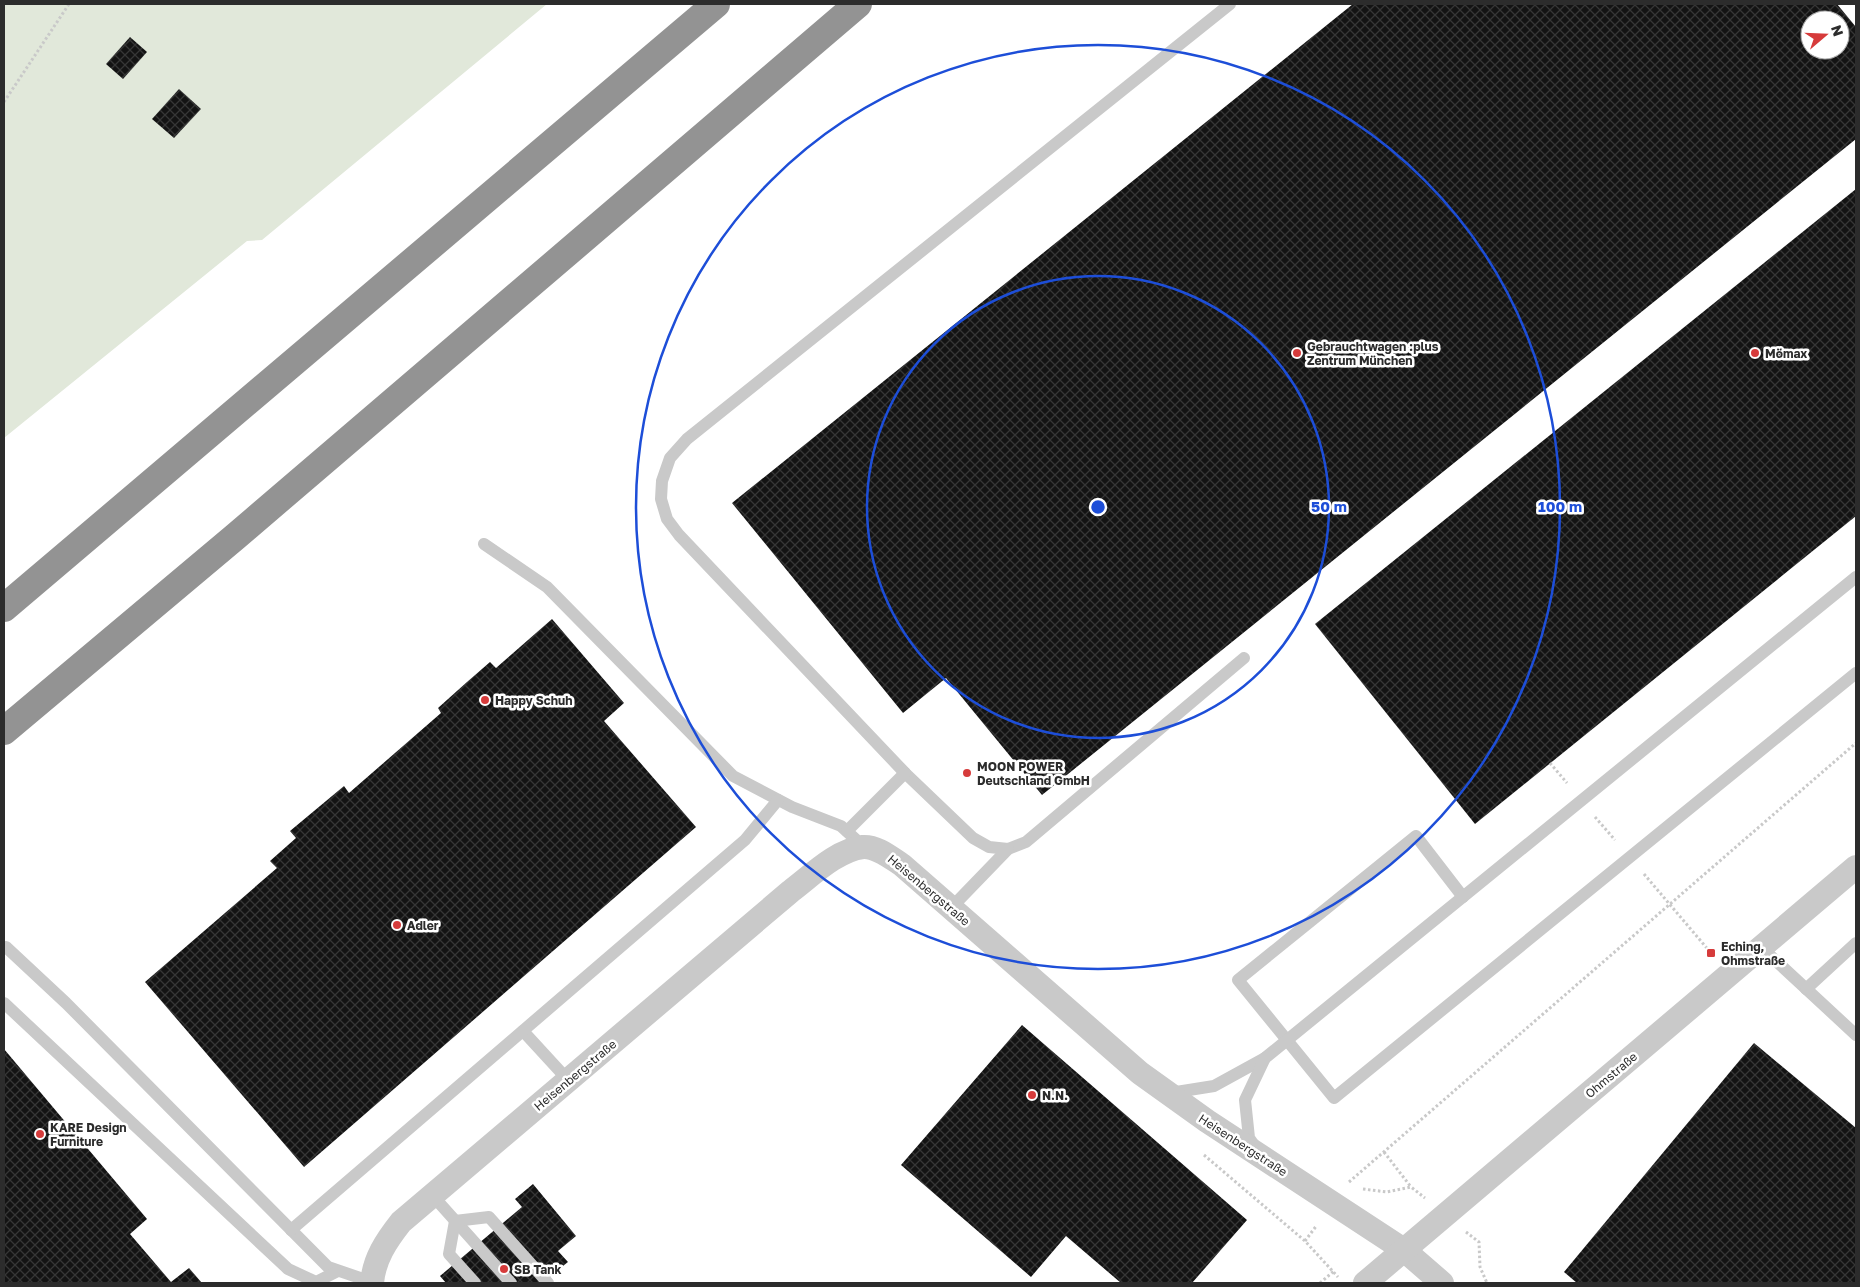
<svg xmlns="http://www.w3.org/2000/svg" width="1860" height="1287" font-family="'Golos Text',sans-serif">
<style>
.green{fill:#e1e8da}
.building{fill:url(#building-cross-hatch);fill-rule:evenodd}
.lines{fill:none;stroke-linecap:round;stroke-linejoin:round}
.path{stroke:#c9c9c9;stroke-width:3;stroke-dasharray:2.5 2.5;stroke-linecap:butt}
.lane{stroke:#c9c9c9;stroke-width:12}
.street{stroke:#c9c9c9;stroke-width:24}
.highway{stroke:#939393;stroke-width:28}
.ring{fill:none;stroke:#1d4ed8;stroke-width:2.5}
.poi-dot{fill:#d63b3b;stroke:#fff;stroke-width:2}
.labels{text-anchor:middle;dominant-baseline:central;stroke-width:5;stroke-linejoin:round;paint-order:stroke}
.poi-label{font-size:12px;font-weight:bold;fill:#2c2c2c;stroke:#fff;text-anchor:start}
.street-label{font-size:12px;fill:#2c2c2c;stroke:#fff}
.centre{fill:#1d4ed8;stroke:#fff;stroke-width:2.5}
.ring-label{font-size:15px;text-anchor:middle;font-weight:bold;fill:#1d4ed8;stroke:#fff;stroke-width:5;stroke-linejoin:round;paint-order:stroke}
</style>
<defs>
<pattern id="building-cross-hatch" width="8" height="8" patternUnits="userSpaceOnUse" patternTransform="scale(1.25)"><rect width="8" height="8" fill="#131313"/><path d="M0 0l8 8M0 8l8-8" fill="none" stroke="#363636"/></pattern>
</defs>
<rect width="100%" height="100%" fill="#fff"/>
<polygon class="green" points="4,4 547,4 262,240 247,241 4,438"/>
<g class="building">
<path d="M1353 4H1837L1856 27V139L1042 795 946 678 903 713 732 503ZM1810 20H1840V50H1810Z"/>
<polygon points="130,37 147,52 123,79 106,64"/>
<polygon points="179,89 201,109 174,138 152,119"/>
<polygon points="1856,189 1856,516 1475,824 1315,624"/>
<polygon points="552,619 624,703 604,721 696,827 304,1167 145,982 277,868 270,861 296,838 290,831 344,786 349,793 441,713 438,708 467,682 490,662 496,668"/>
<polygon points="1022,1025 1247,1220 1192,1283 1121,1283 1066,1236 1031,1277 901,1165"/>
<polygon points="1754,1043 1856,1128 1856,1283 1577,1283 1564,1272"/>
<polygon points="4,1049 147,1219 130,1234 171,1282 189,1268 202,1283 4,1283"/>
<polygon points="533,1184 576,1236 558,1251 568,1262 542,1283 446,1283 440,1276 522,1207 515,1199"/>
</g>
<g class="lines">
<g class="path">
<polyline points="4,102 69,4"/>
<polyline points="1550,763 1567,783"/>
<polyline points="1595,817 1615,840"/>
<polyline points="1644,874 1711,953"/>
<polyline points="1384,1152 1411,1187"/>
<polyline points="1204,1155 1305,1241 1338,1277"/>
<polyline points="1349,1182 1856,743"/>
<polyline points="1363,1189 1387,1192 1411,1187 1425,1198"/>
<polyline points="1466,1232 1479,1242 1480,1267 1487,1283"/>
<polyline points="1305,1241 1317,1225"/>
<polyline points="1320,1283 1334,1271"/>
</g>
<g class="lane">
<polyline points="1230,4 687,439 670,458 662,481 661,499 667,519 679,535 905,773 973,838 989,847 1008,849 1026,842 1244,658"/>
<polyline points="484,544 547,587 733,776 792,807 841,826 864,847"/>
<polyline points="847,831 905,773"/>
<polyline points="1463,897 1416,836 1238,980 1334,1098 1856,673"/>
<polyline points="951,908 1008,849"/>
<polyline points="6,947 66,1003 328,1267 372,1282"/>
<polyline points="1761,947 1856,1035"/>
<polyline points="1806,989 1856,943"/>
<polyline points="4,1003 288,1269 316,1282 338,1271"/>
<polyline points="523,1031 568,1080"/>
<polyline points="1170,1093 1214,1086 1265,1058 1856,577"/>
<polyline points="1256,1148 1249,1138 1245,1100 1265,1058"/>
<polyline points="433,1196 511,1283"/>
<polyline points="291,1230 745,840 778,800"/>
<polyline points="475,1283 449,1254 455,1221 489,1217 548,1283"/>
</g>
<g class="street">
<path d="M372 1283C374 1259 386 1241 401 1222L791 891C811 876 837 850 863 847 877 846 891 858 902 865L1140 1073 1207 1121 1404 1250 1442 1283"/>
<polyline points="1365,1283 1856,867"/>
</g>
<g class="highway">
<polyline points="4,608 716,4"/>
<polyline points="4,731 235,537 858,4"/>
</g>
</g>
<g class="ring">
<circle cx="1098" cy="507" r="231"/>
<circle cx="1098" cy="507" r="462"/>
</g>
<g class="poi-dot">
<circle cx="1297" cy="353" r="5"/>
<circle cx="1755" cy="353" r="5"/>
<circle cx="485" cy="700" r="5"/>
<circle cx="967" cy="773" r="5"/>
<circle cx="397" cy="925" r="5"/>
<rect x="1706" y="948" width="10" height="10" rx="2.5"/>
<circle cx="1032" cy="1095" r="5"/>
<circle cx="40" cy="1134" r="5"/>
<circle cx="504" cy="1269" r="5"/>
</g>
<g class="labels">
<g class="poi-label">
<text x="1307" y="346">Gebrauchtwagen :plus<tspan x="1307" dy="14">Zentrum München</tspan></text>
<text x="1765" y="353">Mömax</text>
<text x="495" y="700">Happy Schuh</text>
<text x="977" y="766">MOON POWER<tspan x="977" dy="14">Deutschland GmbH</tspan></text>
<text x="407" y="925">Adler</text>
<text x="1721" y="946">Eching,<tspan x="1721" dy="14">Ohmstraße</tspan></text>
<text x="1042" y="1095">N.N.</text>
<text x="50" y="1127">KARE Design<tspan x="50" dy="14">Furniture</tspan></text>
<text x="514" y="1269">SB Tank</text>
</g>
<g class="street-label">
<text transform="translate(929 890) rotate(40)">Heisenbergstraße</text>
<text transform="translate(575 1075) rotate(-40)">Heisenbergstraße</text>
<text transform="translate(1611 1075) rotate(-40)">Ohmstraße</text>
<text transform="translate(1243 1145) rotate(33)">Heisenbergstraße</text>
</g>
</g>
<circle cx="1098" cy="507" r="8" class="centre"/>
<g class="ring-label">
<text x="1329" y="512">50 m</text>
<text x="1560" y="512">100 m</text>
</g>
<rect width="1860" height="1287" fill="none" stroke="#2c2c2c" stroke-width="10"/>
<g transform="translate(1825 35) rotate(71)"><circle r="24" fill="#ffffff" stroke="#ababab"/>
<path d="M0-4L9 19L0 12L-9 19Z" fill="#d63b3b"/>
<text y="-8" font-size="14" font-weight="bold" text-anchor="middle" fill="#2c2c2c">N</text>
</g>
</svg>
